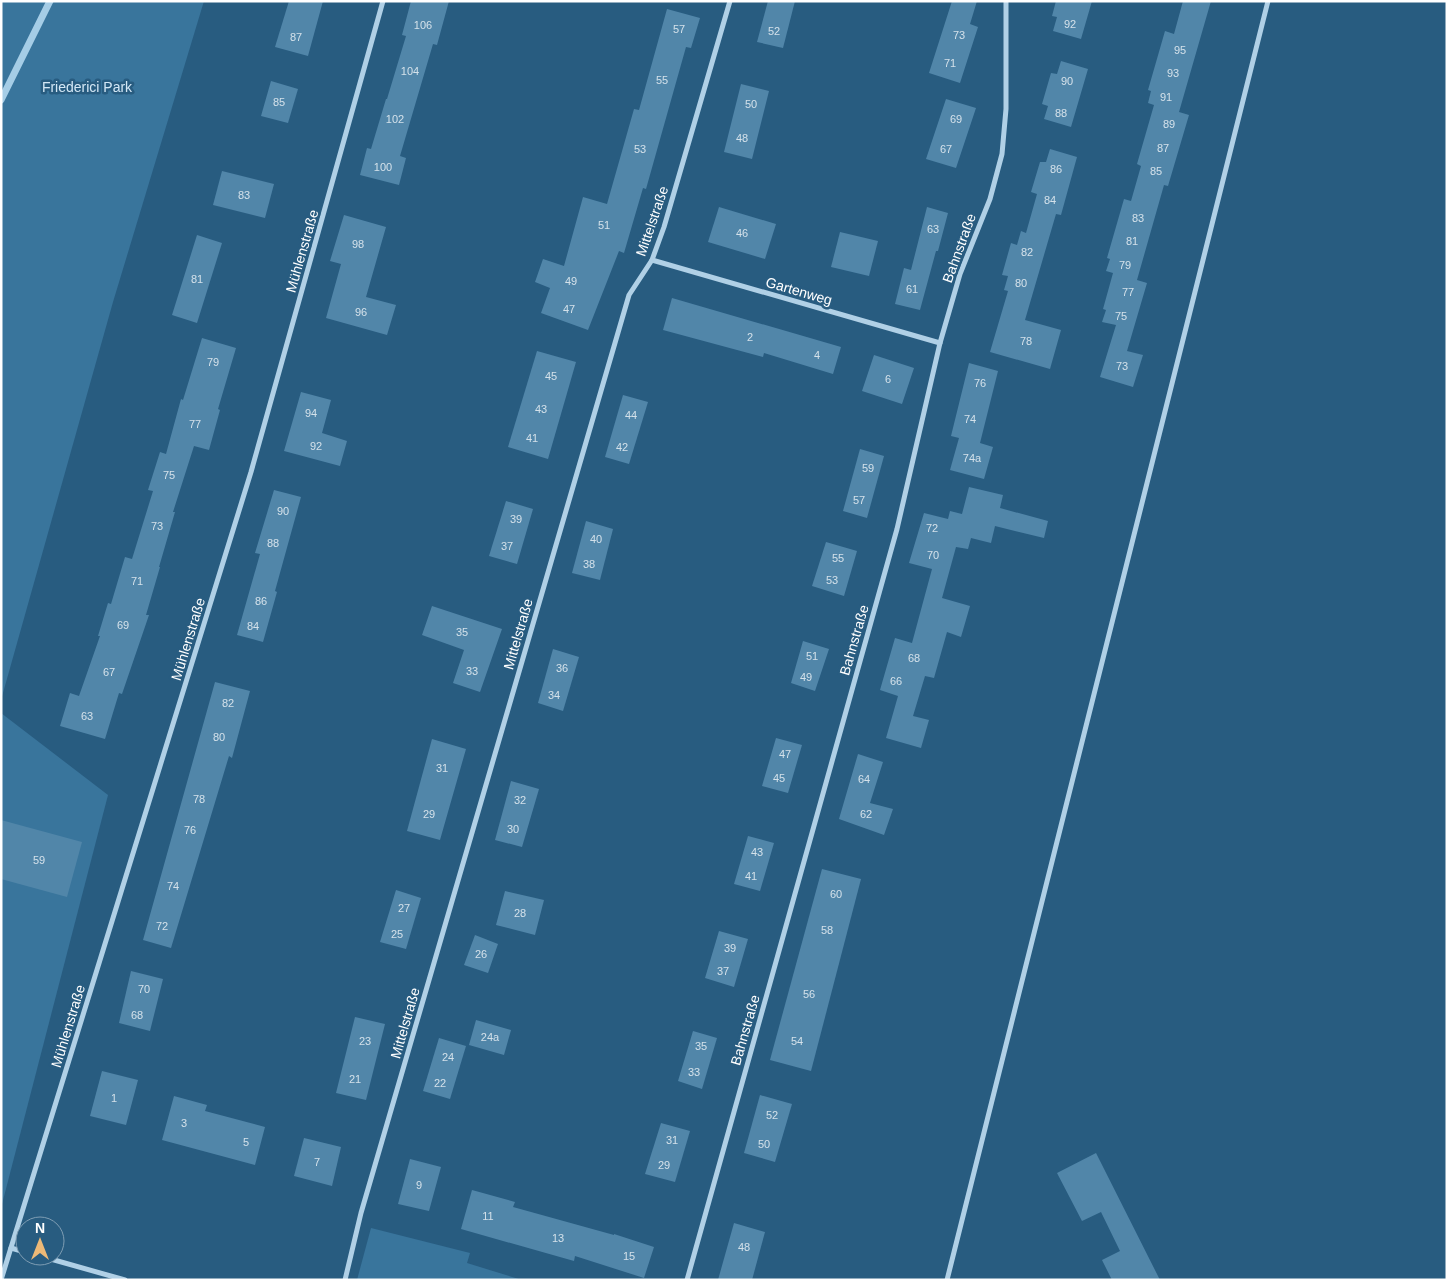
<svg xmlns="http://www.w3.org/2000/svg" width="1448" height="1281" font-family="Arial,sans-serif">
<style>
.green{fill:#39759c}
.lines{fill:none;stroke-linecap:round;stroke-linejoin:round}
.stream{stroke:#a5cde6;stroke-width:7}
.building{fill:#5186a9}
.street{stroke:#b0d0e6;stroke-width:5}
.labels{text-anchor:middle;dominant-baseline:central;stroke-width:5;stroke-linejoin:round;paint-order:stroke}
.number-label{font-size:11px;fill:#d4e1ea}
.park-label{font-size:14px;fill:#d3e7f5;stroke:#285c80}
.street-label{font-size:14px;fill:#fff;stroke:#285c80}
</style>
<rect width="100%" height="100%" fill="#285c80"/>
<g class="green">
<polygon points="1,1 204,1 113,302 1,700"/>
<polygon points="1,713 108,795 1,1208"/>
<polygon points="371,1228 470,1253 467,1263 522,1280 357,1280"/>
</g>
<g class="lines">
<polyline class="stream" points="1,100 50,1"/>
</g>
<g class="building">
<polygon points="289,1 323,1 308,56 275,47"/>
<polygon points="411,1 449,1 437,45 433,44 400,156 406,158 399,185 360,175 367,148 371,149 386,99 387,99 406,36 402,35"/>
<polygon points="768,1 795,1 783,48 757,42"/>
<polygon points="952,1 977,1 970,24 978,27 960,83 929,73"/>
<polygon points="1056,1 1092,1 1081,39 1053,31 1057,17 1052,16"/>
<polygon points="1183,1 1211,1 1179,112 1189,115 1168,186 1164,185 1137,280 1147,283 1127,351 1143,355 1133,387 1100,377 1116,325 1102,322 1106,310 1103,309 1113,273 1106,271 1110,259 1107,258 1124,199 1131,201 1141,166 1137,164 1154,105 1148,103 1151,91 1148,90 1165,31 1174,34"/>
<polygon points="667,9 700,18 691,48 686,47 646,189 643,188 624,253 619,251 588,330 541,313 550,288 535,282 543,259 564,266 583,197 607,204 634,109 639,110"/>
<polygon points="1061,61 1088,69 1071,127 1044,119 1048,106 1042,104 1051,73 1057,74"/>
<polygon points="271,81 298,89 288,123 261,116"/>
<polygon points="741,84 769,91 752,159 724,152"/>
<polygon points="946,99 976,108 956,168 926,159"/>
<polygon points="1050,149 1077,157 1061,215 1056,214 1025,320 1061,330 1050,369 990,352 1008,291 1004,290 1008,276 1002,275 1011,243 1017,245 1021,231 1026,233 1037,194 1031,192 1040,162 1046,162"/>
<polygon points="222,171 274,184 265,218 213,205"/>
<polygon points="719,207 776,224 765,259 708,242"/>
<polygon points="927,207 948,213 938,251 936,251 920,310 895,304 904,268 911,270"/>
<polygon points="344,215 386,227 366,297 396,305 387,335 326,318 341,264 330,261"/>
<polygon points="840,232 878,241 869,276 831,267"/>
<polygon points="197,235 222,243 197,323 172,315"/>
<polygon points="672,298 841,347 833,374 764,353 763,357 663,330"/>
<polygon points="202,338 236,348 218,409 220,410 209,450 194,446 173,512 175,512 159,567 160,567 146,615 149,615 122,694 119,693 105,739 60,726 70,693 79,696 100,636 98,636 108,603 111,604 125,557 132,559 153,491 148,490 160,452 166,454 181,399 183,400"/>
<polygon points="537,351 576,362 548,459 508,447"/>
<polygon points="874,355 914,368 902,404 862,391"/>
<polygon points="969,363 998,371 980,443 993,447 984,479 950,470 959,438 951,436"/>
<polygon points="301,392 331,400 322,433 347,441 340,466 284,451"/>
<polygon points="623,395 648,402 629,464 605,457"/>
<polygon points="860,449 884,456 867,518 843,511"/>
<polygon points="969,487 1003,495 1000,508 1048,521 1044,538 995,526 991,543 971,538 968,549 956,547 942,598 970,606 961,637 947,632 934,678 925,676 913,716 929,720 921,748 886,738 898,696 880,690 895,638 912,643 932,569 909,563 924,513 948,519 950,511 962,514"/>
<polygon points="274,490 301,497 275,591 277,592 263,642 237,635 260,554 255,553"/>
<polygon points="506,501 533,509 517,564 489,556"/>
<polygon points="586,521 613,529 600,580 572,573"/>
<polygon points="826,542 857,551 844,596 812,586"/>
<polygon points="432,606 502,629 480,692 453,683 464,650 422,635"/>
<polygon points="803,641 829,649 815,691 791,683"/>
<polygon points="553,649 579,657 563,711 538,703"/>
<polygon points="215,682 250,691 232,758 229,756 171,948 143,940"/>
<polygon points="776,738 802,745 788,793 762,786"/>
<polygon points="432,739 466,749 440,840 407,831"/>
<polygon points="858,754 883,762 870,803 893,809 884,835 839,819"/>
<polygon points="511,781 539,789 522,847 495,840"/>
<polygon points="1,820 82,842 67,897 1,879"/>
<polygon points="748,836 774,843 760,891 734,884"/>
<polygon points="822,869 861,879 811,1071 770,1060"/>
<polygon points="396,890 421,898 406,949 380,942"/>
<polygon points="505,891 544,900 535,935 496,925"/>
<polygon points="719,931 748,939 734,987 705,978"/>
<polygon points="475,935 498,944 488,973 464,965"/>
<polygon points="131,971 163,979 150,1031 119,1023"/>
<polygon points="355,1017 385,1024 366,1100 336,1093"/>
<polygon points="476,1020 511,1030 504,1055 469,1045"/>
<polygon points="693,1031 717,1038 702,1089 678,1081"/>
<polygon points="439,1038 466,1046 450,1099 423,1091"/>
<polygon points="102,1071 138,1080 126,1125 90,1116"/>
<polygon points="760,1095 792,1104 775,1162 744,1153"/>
<polygon points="174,1096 207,1105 205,1111 265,1127 255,1165 162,1140"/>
<polygon points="661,1123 690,1131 675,1182 645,1174"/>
<polygon points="304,1138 341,1147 332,1186 294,1176"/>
<polygon points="1096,1153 1160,1280 1112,1280 1102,1260 1120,1251 1101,1212 1082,1221 1057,1173"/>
<polygon points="410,1159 441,1167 429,1211 398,1204"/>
<polygon points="472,1190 515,1202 513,1207 614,1235 614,1234 654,1247 644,1278 575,1256 574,1261 461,1229"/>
<polygon points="734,1223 765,1232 752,1280 718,1280"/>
</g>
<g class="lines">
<g class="street">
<polyline points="652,260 940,343"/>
<polyline points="11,1248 25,1252"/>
<polyline points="40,1256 125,1280"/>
<polyline points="1,1280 251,472 383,1"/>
<polyline points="345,1280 361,1213 629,295 652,260 664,227 730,1"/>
<polyline points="687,1280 897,529 940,343 960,274 990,199 1002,154 1006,109 1006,1"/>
<polyline points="947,1280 1268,1"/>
</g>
</g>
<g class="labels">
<g class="number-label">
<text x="1070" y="24">92</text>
<text x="423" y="25">106</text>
<text x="679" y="29">57</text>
<text x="774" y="31">52</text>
<text x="959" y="35">73</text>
<text x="296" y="37">87</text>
<text x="1180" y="50">95</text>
<text x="950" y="63">71</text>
<text x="410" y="71">104</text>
<text x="1173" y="73">93</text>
<text x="662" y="80">55</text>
<text x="1067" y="81">90</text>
<text x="1166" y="97">91</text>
<text x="279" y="102">85</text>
<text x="751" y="104">50</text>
<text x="1061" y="113">88</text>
<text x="395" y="119">102</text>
<text x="956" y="119">69</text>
<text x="1169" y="124">89</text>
<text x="742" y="138">48</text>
<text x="1163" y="148">87</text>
<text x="640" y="149">53</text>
<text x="946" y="149">67</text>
<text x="383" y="167">100</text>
<text x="1056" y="169">86</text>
<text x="1156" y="171">85</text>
<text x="244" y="195">83</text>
<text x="1050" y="200">84</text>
<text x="1138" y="218">83</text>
<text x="604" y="225">51</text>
<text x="933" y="229">63</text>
<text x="742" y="233">46</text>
<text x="1132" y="241">81</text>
<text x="358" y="244">98</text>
<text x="1027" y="252">82</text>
<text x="1125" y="265">79</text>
<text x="197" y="279">81</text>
<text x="571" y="281">49</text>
<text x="1021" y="283">80</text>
<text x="912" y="289">61</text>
<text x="1128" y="292">77</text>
<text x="569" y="309">47</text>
<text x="361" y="312">96</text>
<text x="1121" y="316">75</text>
<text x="750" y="337">2</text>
<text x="1026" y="341">78</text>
<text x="817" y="355">4</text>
<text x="213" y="362">79</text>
<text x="1122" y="366">73</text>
<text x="551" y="376">45</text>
<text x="888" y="379">6</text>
<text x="980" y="383">76</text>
<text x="541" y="409">43</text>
<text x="311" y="413">94</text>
<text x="631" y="415">44</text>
<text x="970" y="419">74</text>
<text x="195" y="424">77</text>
<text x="532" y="438">41</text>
<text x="316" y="446">92</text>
<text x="622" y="447">42</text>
<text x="972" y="458">74a</text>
<text x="868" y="468">59</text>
<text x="169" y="475">75</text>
<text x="859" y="500">57</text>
<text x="283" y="511">90</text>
<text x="516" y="519">39</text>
<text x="157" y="526">73</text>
<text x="932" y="528">72</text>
<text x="596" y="539">40</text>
<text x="273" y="543">88</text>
<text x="507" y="546">37</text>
<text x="933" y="555">70</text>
<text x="838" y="558">55</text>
<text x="589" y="564">38</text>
<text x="832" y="580">53</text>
<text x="137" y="581">71</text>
<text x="261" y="601">86</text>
<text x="123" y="625">69</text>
<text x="253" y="626">84</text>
<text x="462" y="632">35</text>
<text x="812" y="656">51</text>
<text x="914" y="658">68</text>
<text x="562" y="668">36</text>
<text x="472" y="671">33</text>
<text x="109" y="672">67</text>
<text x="806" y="677">49</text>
<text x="896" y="681">66</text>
<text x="554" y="695">34</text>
<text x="228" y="703">82</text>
<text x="87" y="716">63</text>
<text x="219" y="737">80</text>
<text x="785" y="754">47</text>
<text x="442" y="768">31</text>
<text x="779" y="778">45</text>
<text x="864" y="779">64</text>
<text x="199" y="799">78</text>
<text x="520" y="800">32</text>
<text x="429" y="814">29</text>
<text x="866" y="814">62</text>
<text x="513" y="829">30</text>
<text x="190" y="830">76</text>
<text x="757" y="852">43</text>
<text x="39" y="860">59</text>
<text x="751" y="876">41</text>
<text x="173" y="886">74</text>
<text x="836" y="894">60</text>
<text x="404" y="908">27</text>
<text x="520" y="913">28</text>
<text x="162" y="926">72</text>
<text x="827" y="930">58</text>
<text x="397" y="934">25</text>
<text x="730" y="948">39</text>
<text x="481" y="954">26</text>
<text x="723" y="971">37</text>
<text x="144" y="989">70</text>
<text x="809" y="994">56</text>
<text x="137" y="1015">68</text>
<text x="490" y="1037">24a</text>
<text x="365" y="1041">23</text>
<text x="797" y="1041">54</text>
<text x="701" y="1046">35</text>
<text x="448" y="1057">24</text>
<text x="694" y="1072">33</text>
<text x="355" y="1079">21</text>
<text x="440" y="1083">22</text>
<text x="114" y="1098">1</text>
<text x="772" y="1115">52</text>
<text x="184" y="1123">3</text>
<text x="672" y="1140">31</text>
<text x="246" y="1142">5</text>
<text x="764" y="1144">50</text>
<text x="317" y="1162">7</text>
<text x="664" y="1165">29</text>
<text x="419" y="1185">9</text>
<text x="488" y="1216">11</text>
<text x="558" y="1238">13</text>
<text x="744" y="1247">48</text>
<text x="629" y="1256">15</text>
</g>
<g class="park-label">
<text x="87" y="87">Friederici Park</text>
</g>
<g class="street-label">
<text transform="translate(652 221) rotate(-71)">Mittelstraße</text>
<text transform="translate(959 248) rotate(-70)">Bahnstraße</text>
<text transform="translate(302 251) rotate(-74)">Mühlenstraße</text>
<text transform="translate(799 291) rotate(16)">Gartenweg</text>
<text transform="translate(518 634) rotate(-74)">Mittelstraße</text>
<text transform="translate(188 639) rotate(-73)">Mühlenstraße</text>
<text transform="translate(854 640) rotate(-74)">Bahnstraße</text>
<text transform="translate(405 1023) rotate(-74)">Mittelstraße</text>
<text transform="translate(68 1026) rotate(-73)">Mühlenstraße</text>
<text transform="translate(745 1030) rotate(-74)">Bahnstraße</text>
</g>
</g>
<rect width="1448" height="1281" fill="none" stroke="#ffffff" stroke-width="5"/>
<g transform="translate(40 1241)"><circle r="24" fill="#285c80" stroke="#7e9db3"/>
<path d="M0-4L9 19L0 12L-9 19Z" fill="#edb977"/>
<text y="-8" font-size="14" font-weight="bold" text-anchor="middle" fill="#ffffff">N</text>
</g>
</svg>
